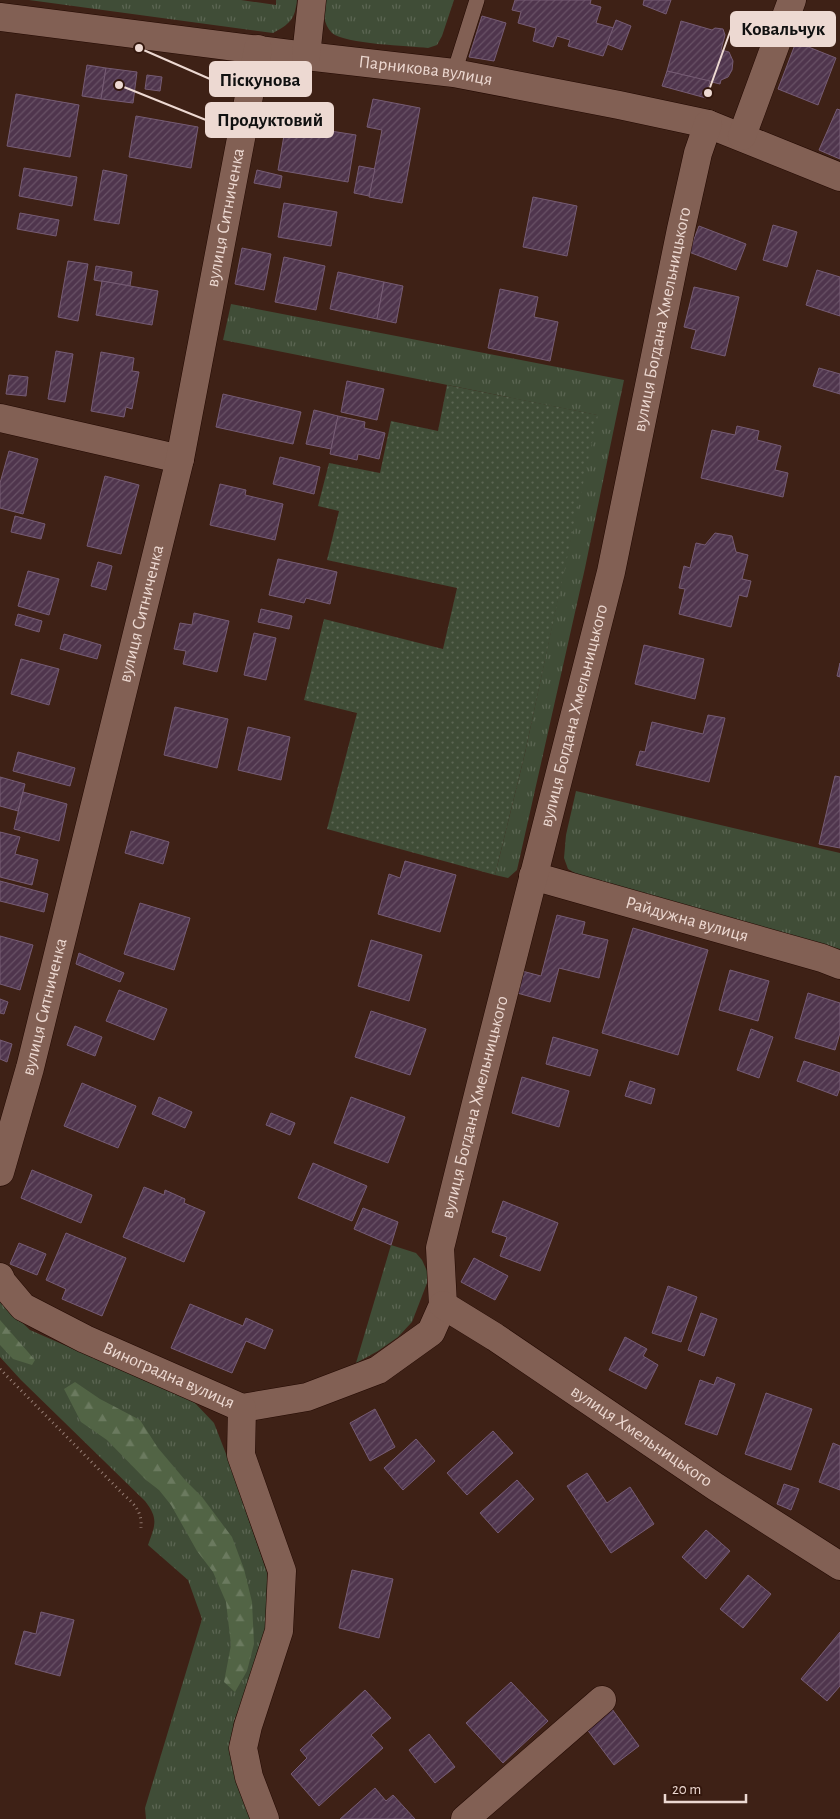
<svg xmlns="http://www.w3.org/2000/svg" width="840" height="1819" font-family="'Alegreya Sans',sans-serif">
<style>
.grass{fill:url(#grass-tufts)}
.forest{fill:url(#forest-firs)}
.garden{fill:url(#garden-dots)}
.building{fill:url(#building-hatch);stroke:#765c74}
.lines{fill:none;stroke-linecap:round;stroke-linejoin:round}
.lane-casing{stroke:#230902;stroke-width:16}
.street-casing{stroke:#230902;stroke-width:29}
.path{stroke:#998077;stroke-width:3;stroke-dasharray:1 4;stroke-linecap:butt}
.lane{stroke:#826054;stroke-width:15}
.street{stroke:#826054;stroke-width:28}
.labels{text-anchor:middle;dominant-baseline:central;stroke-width:4.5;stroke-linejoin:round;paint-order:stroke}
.street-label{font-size:18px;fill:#edd9d2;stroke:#33170d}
.leader{fill:none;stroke:#edd9d2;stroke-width:2}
.callout-dot{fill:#edd9d2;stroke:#33170d;stroke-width:2}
.callout{fill:#edd9d2;stroke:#edd9d2;stroke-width:2}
.callout-label{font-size:19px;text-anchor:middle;font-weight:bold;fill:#111}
</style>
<defs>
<pattern id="grass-tufts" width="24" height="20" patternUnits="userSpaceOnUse" patternTransform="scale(1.25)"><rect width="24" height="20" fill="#404d37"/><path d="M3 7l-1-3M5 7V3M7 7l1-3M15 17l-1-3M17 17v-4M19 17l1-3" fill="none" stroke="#5c6653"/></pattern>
<pattern id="forest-firs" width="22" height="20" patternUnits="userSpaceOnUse" patternTransform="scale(1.25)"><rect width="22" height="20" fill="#526445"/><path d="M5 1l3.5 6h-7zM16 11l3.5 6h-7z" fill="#6b7a5f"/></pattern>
<pattern id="garden-dots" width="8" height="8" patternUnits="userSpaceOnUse" patternTransform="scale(1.25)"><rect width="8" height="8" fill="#404d37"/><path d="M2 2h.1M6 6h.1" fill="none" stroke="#5c6653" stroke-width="1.8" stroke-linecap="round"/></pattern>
<pattern id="building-hatch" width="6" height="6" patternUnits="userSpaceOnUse" patternTransform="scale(1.25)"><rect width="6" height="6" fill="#4f354d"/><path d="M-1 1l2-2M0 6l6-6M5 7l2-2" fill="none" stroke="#695266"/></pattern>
</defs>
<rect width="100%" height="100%" fill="#3e2116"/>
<g class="grass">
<path d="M29 0H241L276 5V0H297C295 19 290 24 273 33Z"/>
<path d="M324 0H454L442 36 437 45 428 48C409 46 345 44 332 33 323 24 323 12 324 0Z"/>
<polygon points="231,304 624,380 585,568 517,870 508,878 495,875 525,753 597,415 223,340"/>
<polygon points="576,791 840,853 840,949 580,876 568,869 564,858 566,835"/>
<polygon points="391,1245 416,1253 422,1260 427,1271 427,1283 412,1322 398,1337 378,1351 356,1363"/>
<path d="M0 1295 11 1312 30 1330 194 1402 214 1423 228 1459 267 1573 266 1630 250 1683 234 1721 230 1753 251 1819H146L145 1808 202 1619 188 1580 148 1545C155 1525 159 1519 145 1501L21 1380 0 1357Z"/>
</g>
<g class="forest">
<polygon points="0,1320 35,1360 32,1365 13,1359 0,1345"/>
<polygon points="75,1382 100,1399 140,1420 158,1448 185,1480 202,1497 232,1537 244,1569 252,1602 254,1644 247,1671 235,1692 224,1682 231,1645 226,1602 213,1572 197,1551 171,1505 159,1490 146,1480 107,1440 81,1422 64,1389"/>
</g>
<polygon class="garden" points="447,385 598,415 525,753 495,875 327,829 357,713 304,700 324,619 443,649 457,588 327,560 339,511 318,506 329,463 380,473 391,421 438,431"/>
<g class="building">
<polygon points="515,0 591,0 590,4 601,7 596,23 614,28 603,56 568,46 570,40 557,36 553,47 533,41 536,28 518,23 521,12 512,10"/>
<polygon points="644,0 671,0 666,14 643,5"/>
<polygon points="482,16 506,23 494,61 469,57"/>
<polygon points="616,20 631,26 622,50 607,44"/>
<polygon points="681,21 712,30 715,28 723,29 725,35 721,50 729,52 733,61 732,70 728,77 721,80 720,84 667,71"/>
<polygon points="796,42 836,58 818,105 778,89"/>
<polygon points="87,65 106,68 101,99 82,96"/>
<polygon points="106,68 137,72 133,103 101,99"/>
<polygon points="667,71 710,81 706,98 662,86"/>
<polygon points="147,75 162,77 160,91 145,89"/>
<polygon points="16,94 79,105 70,157 7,146"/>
<polygon points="373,99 420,108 402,203 369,197 382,130 367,127"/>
<polygon points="837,109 840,110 840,159 819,150"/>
<polygon points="136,116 198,127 191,168 129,157"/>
<polygon points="286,124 356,135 348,182 278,170"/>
<polygon points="359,166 375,169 369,196 354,193"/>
<polygon points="24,168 77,177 72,206 19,196"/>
<polygon points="103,170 127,175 119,224 94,220"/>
<polygon points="257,170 282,176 280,188 254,183"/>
<polygon points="533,197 577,206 567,256 523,247"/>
<polygon points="284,203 337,212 331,246 278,237"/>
<polygon points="20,213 59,220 56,236 17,229"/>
<polygon points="773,225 797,232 787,267 763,260"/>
<polygon points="699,226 746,244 736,270 689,252"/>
<polygon points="242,248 271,254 264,290 235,284"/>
<polygon points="284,257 325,266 316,310 275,302"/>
<polygon points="68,261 88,264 78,321 58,317"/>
<polygon points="96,266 132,272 130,286 94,280"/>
<polygon points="817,270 840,277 840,316 806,305"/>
<polygon points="338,272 384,282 377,319 330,309"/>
<polygon points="102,281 158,291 152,325 96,315"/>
<polygon points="384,282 403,286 396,323 377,319"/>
<polygon points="694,287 739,297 725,356 691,348 696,330 684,327"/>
<polygon points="500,289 538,297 534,317 558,322 550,361 488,348"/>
<polygon points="56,351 73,354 65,402 48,399"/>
<polygon points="101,352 134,358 132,371 139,372 132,409 126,407 124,417 91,411"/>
<polygon points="819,368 840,374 840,394 813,386"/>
<polygon points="9,375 28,377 26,396 6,394"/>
<polygon points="347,381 384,389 377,420 341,412"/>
<polygon points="223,394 301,412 293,444 216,427"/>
<polygon points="314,410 338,416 331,449 306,444"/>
<polygon points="338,416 365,422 364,428 385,433 379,459 358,454 357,460 330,454"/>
<polygon points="737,426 759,431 757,440 781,446 775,470 788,473 783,497 701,478 712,430 735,435"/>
<polygon points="9,451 38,459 23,514 0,508 0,483"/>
<polygon points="280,457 320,467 314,494 273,484"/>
<polygon points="105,476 139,485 121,554 87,546"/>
<polygon points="220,484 246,490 245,495 283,504 275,540 210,525"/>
<polygon points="15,516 45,524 41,539 11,532"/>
<polygon points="715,533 732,536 736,552 748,555 742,579 751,581 747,597 739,595 731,627 679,614 685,589 679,588 684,566 690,568 696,543 705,545"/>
<polygon points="278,559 337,572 330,604 306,598 304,603 269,595"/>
<polygon points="98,562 112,566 106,590 91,586"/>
<polygon points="28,571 59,579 49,615 18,606"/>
<polygon points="261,609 292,616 289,629 258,622"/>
<polygon points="194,613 229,621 217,672 183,664 186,651 174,649 180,623 192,625"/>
<polygon points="18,614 42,621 39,632 15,625"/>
<polygon points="254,633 276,638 266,680 244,675"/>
<polygon points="64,634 101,645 97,659 60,649"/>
<polygon points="644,645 704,659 695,699 635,684"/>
<polygon points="21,659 59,669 49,705 11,694"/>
<polygon points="840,663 840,677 837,676"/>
<polygon points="175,707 228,719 217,768 164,755"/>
<polygon points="708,715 725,718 709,782 636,765 640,751 645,752 652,722 703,734"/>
<polygon points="248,727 290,737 281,780 238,770"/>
<polygon points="18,752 75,768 70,786 13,771"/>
<polygon points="835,776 840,777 840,848 819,844"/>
<polygon points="0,777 25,784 18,811 0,806"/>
<polygon points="23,792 67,804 59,841 14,829"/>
<polygon points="131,831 169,842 163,864 125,853"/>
<polygon points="0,832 20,837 15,854 38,860 32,885 0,877"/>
<polygon points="405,861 456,875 440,932 378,914 389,874 400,878"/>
<polygon points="0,881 48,894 44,912 0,901"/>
<polygon points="140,903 190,918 174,970 124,954"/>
<polygon points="557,915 585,922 582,934 608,940 599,978 559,968 550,1002 517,993 522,971 541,976"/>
<polygon points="633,928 708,950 678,1055 602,1033"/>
<polygon points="0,936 33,945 20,990 0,984"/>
<polygon points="371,940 422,955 409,1001 358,986"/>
<polygon points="79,953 124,973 120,982 76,964"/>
<polygon points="730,970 769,981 758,1021 719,1010"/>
<polygon points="119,990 167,1009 154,1040 106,1021"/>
<polygon points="808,993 840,1003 840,1033 835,1050 795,1038"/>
<polygon points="0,999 8,1002 4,1014 0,1013"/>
<polygon points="371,1011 426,1029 410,1075 355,1057"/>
<polygon points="75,1026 102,1037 95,1056 67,1045"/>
<polygon points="751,1029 773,1037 759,1078 737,1070"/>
<polygon points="553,1037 598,1050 590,1076 546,1064"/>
<polygon points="0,1040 12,1044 7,1062 0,1059"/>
<polygon points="804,1061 840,1073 840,1088 837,1096 797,1081"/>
<polygon points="522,1077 569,1091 559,1127 512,1113"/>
<polygon points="630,1081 655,1089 651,1104 625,1096"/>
<polygon points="82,1083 136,1106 118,1148 64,1126"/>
<polygon points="159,1097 192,1112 185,1128 152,1114"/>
<polygon points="351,1097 405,1117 388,1163 334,1143"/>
<polygon points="271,1113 295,1123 290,1135 266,1125"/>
<polygon points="313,1163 367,1186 352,1221 298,1198"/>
<polygon points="32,1170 92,1195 81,1223 21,1198"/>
<polygon points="144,1187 164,1195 165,1190 185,1199 184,1203 205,1212 184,1262 123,1237"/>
<polygon points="503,1201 558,1223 540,1271 500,1256 507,1237 492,1232"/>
<polygon points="363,1208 398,1222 391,1245 354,1229"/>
<polygon points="66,1233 126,1258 102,1316 62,1299 66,1289 46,1280"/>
<polygon points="19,1243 46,1254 37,1275 10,1264"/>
<polygon points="474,1258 508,1276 495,1300 461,1282"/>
<polygon points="668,1286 697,1297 681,1342 652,1333"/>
<polygon points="190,1304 243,1326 246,1318 273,1330 265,1349 246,1341 232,1373 171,1348"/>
<polygon points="701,1313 717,1319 704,1356 688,1350"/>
<polygon points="625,1337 647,1349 643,1356 658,1365 646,1389 609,1370"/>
<polygon points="717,1377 735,1384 717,1435 685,1424 700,1380 714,1385"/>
<polygon points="766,1393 812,1409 791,1470 745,1454"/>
<polygon points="375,1409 395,1447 370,1461 350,1423"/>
<polygon points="493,1431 513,1453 467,1495 447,1473"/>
<polygon points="416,1439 435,1461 403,1490 384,1468"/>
<polygon points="833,1443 840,1446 840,1490 819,1482"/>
<polygon points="587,1473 607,1503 630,1487 654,1524 611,1553 567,1486"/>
<polygon points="517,1480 534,1499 498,1533 480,1513"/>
<polygon points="784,1484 799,1489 791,1510 777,1504"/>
<polygon points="706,1530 730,1551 706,1579 682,1557"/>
<polygon points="352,1570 393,1579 379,1638 339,1628"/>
<polygon points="748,1575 771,1594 743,1628 720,1609"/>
<polygon points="41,1612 74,1620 60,1676 15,1664 24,1631 36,1634"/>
<polygon points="840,1632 840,1686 827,1701 801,1679"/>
<polygon points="511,1682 548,1721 503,1763 466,1723"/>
<polygon points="365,1690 391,1718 371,1735 383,1748 319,1806 291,1774 307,1758 300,1750"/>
<polygon points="612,1709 639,1746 614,1765 586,1728"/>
<polygon points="429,1734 455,1767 435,1783 409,1750"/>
<polygon points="375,1788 386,1801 393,1795 415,1819 340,1819"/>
</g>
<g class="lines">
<g class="lane-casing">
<polyline id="lane" points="454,73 477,0"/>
</g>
<g class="street-casing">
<g id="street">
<path id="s1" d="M0 17 306 56 454 73 619 105 708 124 840 177"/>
<polyline points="306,56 312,0"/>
<polyline points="742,136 792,0"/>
<polyline points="0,418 180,459"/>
<path id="s2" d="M533 876 822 958 840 965"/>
<path id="s3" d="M0 1172 30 1068 180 459 258 49"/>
<path id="s4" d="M0 1277 2 1282 23 1307 85 1339 242 1408 307 1397 378 1370 431 1332 443 1305 440 1248 481 1083 611 572 681 229 698 153 708 124"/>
<path id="s5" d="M443 1305 495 1337 716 1487 840 1566"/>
<polyline points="242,1408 241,1455 282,1571 279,1631 248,1726 243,1748 249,1777 265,1819"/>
<polyline points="465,1819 602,1700"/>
</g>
</g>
<path class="path" d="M0 1369 123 1494C135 1505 142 1511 141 1528"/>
<use href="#lane" class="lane"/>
<use href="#street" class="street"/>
</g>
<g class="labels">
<g class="street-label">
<text stroke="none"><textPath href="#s1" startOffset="429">Парникова вулиця</textPath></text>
<text stroke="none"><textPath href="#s3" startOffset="981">вулиця Ситниченка</textPath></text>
<text stroke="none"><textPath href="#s4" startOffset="1528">вулиця Богдана Хмельницького</textPath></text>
<text stroke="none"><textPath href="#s3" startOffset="576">вулиця Ситниченка</textPath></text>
<text stroke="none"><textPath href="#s4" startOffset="1122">вулиця Богдана Хмельницького</textPath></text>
<text stroke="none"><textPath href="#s2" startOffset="160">Райдужна вулиця</textPath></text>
<text stroke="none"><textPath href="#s3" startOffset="171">вулиця Ситниченка</textPath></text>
<text stroke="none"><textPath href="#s4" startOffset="718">вулиця Богдана Хмельницького</textPath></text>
<text stroke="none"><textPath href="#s4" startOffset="199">Виноградна вулиця</textPath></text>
<text stroke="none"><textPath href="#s5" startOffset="238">вулиця Хмельницького</textPath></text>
</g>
</g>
<path class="leader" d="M708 93L731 29M139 48L210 79M119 85L206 120"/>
<g class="callout-dot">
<circle cx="708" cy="93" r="5"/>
<circle cx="139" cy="48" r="5"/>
<circle cx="119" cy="85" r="5"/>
</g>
<g class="callout">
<rect x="731" y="12" width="104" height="34" rx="5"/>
<rect x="210" y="62" width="101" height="34" rx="5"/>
<rect x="206" y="103" width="127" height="34" rx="5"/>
</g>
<g class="callout-label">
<text x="783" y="35">Ковальчук</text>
<text x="260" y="86">Піскунова</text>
<text x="270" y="126">Продуктовий</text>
</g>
<path d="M665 1794v8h81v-8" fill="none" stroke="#edd9d2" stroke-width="2.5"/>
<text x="672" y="1794" font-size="15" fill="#edd9d2" stroke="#33170d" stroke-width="4" paint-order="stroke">20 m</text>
</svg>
